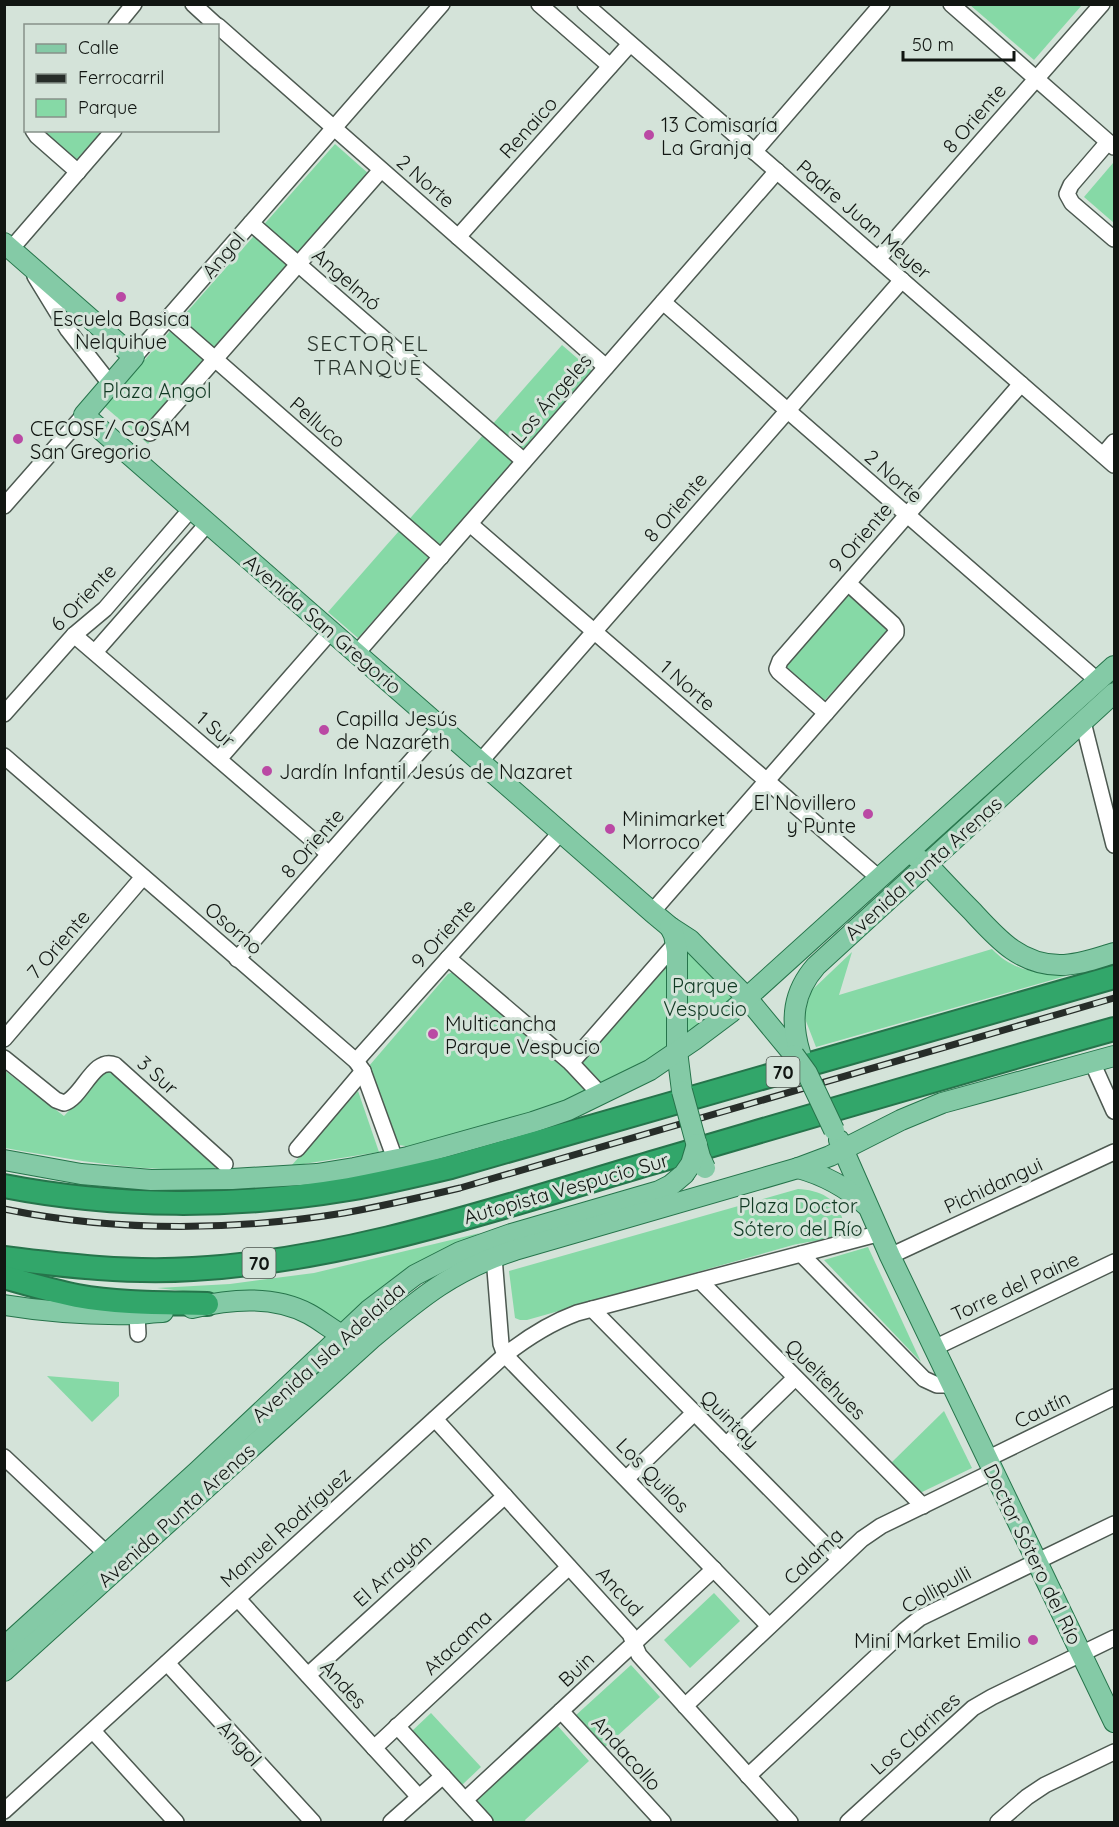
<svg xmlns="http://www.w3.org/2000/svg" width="1119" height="1827" font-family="Quicksand,sans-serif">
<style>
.green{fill:#86d9a6}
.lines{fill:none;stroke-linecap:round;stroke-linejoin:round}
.minor-casing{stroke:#4d5951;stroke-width:18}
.major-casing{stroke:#26744b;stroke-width:22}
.highway-casing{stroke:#26744b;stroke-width:26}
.minor{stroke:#fff;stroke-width:15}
.major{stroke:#84caa6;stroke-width:20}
.highway{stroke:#32a66a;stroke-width:22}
.rail-casing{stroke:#272d29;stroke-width:7}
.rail{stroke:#d4e3d9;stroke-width:4.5;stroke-dasharray:14;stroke-linecap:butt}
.major-bridge-casing{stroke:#26744b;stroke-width:22;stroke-linecap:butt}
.major-bridge{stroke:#84caa6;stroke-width:20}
.poi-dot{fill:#ba49a4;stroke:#d4e3d9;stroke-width:2}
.labels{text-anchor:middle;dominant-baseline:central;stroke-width:6;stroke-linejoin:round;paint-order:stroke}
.shield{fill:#d4e3d9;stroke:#4c544e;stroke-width:1.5}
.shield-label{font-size:18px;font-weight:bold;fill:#111612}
.street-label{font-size:20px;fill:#111612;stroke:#d4e3d9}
.poi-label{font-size:20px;fill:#111612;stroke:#d4e3d9;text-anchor:start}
.park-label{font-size:20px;fill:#103923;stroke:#d4e3d9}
.neighbourhood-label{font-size:21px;letter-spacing:1.5px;fill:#29352d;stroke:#d4e3d9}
</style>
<rect width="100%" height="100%" fill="#d4e3d9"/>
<g class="green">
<polygon points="970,5 1082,5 1034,60"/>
<polygon points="44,131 102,131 76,160"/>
<polygon points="335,144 378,182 148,444 104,406"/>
<polygon points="1113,163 1114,164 1114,223 1084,197"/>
<polygon points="562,345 592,371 358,638 328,612"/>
<polygon points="847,593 888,631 824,701 782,663"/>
<polygon points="687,942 734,997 734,1000 685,1036"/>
<path d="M992 949C1014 972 1036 972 1066 976L816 1047 804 1016 811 991 852 952 839 995Z"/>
<polygon points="668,959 673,1038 665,1052 599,1088 576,1063"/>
<polygon points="453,972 457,973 570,1070 586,1087 585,1095 532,1114 412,1147 399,1145 369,1066 448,974"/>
<path d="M4 1070 64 1116 105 1072H112L215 1164V1169C198 1172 181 1170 164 1169 111 1167 57 1157 5 1148Z"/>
<polygon points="358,1091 379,1152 291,1166"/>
<path d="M798 1189C818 1190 840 1198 843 1222 843 1226 843 1232 839 1235 833 1240 803 1242 793 1245L527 1320H520L515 1318 509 1271Z"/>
<polygon points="480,1233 436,1254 341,1324 299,1299 270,1293 234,1297 157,1288 230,1284 314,1273"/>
<polygon points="868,1247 921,1362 824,1260"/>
<polygon points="47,1376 119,1382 119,1396 92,1422"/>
<polygon points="944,1411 972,1468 920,1493 891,1463"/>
<polygon points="714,1593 740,1621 690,1668 664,1640"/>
<polygon points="631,1665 660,1697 604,1748 575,1716"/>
<polygon points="431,1713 481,1767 462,1785 412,1731"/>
<polygon points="556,1724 589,1761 525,1820 526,1822 494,1822 474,1800"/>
</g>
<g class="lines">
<g class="minor-casing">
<g id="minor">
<polyline points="193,4 217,26"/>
<polyline points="539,4 610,66"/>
<polyline points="585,4 1114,465"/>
<polyline points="951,4 1114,147"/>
<polyline points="116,26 134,4"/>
<polyline points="218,26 606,367"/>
<polyline points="33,130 37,136 78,172"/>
<polyline points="1108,142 1071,185 1067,194 1072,203 1114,239"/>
<polyline points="754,152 882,4"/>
<polyline points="251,223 524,461"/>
<polyline points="458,237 630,44"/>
<polyline points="11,249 114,130"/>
<polyline points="878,259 1102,4"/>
<polyline points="35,276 68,330 111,385"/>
<polyline points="663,302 1098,681"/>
<polyline points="168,318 441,557"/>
<polyline points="134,357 442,4"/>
<polyline points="150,433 381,170"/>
<polyline points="1103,455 1114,442"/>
<polyline points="4,506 84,415"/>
<polyline points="470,524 879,878"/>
<polyline points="74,635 329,854"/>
<polyline points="95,652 208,523"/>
<polyline points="357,653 777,171"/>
<polyline points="826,713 779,672 777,669 780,661 1021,384"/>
<polyline points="4,714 74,635 105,609 191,509"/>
<polyline points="1083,722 1114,845"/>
<polyline points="4,756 356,1061 363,1071 395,1159"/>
<polyline points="219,759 331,631"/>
<polyline points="480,762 902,280"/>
<polyline points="652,912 896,633 896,629 893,624 848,583"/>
<polyline points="448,958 571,1063 601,1095"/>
<polyline points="237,959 441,727"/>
<polyline points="4,1039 143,877"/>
<path d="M4 1058 56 1100 64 1103C83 1097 93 1056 115 1065L225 1164"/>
<polyline points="356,1061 561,832"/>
<polyline points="1092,1062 1114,1111"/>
<polyline points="571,1063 676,943"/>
<polyline points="297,1149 363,1071"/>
<polyline points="801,1254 924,1379 937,1385 952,1385"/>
<polyline points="890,1256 1114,1152"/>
<polyline points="494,1257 501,1344 505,1355 769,1626"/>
<polyline points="700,1281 923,1506"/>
<polyline points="592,1309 839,1559"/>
<polyline points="137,1314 138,1334"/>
<polyline points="934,1348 1114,1262"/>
<polyline points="435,1419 630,1634 639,1655 790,1822"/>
<polyline points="726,1445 795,1378"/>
<polyline points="4,1457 107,1554"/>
<polyline points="987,1459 1114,1397"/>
<polyline points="627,1478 694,1413"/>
<polyline points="238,1599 419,1797"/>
<polyline points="167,1663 313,1822"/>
<polyline points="308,1675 505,1496"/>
<polyline points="685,1706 862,1539 881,1526 994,1471"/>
<polyline points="561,1711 663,1822"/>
<polyline points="397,1726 485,1822"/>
<polyline points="93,1731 176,1822"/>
<polyline points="374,1748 569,1567"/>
<polyline points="748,1776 905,1630 920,1618 1114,1524"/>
<polyline points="465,1800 714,1569"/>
<path d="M4 1811 505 1355C528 1337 550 1323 577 1313L881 1233"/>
<polyline points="391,1822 443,1776"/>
<polyline points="848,1822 973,1708 992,1697 1114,1638"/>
<polyline points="998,1822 1027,1797 1045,1785 1114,1752"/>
</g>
</g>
<g class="major-casing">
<g id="major">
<polyline points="4,243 134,357 84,415 652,912 670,927 690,940 747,998 794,1055"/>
<path d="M917 858 927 864C942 880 957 896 972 911 997 938 1020 965 1060 965 1079 965 1097 958 1114 953"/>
<polyline points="670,927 674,935 677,951 677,1051 682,1091"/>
<path d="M800 1053C790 1020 793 992 816 966L1114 693"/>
<polyline points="839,1140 890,1256 1114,1722"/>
<polyline points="4,1160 81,1174 151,1180 232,1179 317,1174 354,1168 408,1157 533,1122 568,1110 650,1070 694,1040 730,1013 1114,666"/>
<path d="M798 1168C824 1175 846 1187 866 1205"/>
<path d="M4 1305C47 1312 91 1315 135 1314 144 1314 153 1312 163 1312"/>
<path d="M192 1308C231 1299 273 1295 309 1314 324 1322 337 1335 353 1340"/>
<polyline points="4,1647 198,1471 369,1310 415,1275 460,1252 511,1234 659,1191 671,1185 684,1174"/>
<path d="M4 1671 371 1339C420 1298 453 1270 515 1250L798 1168 830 1156 901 1120 942 1103 1114 1056"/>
</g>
</g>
<g class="highway-casing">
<g id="highway">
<path d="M4 1186C117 1208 236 1208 349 1189 383 1183 417 1175 451 1167L1114 977"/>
<path d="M4 1258C67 1266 130 1273 193 1269 350 1260 501 1207 651 1163 805 1118 960 1072 1114 1029"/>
<path d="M4 1277C28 1284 52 1291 77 1296 120 1304 164 1303 207 1304"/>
</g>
</g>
<use href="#minor" class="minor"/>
<use href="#major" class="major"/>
<use href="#highway" class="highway"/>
<g class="rail-casing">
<path id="rail" d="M4 1209C116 1232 232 1231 344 1213 383 1206 422 1197 460 1188L1114 998"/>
</g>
<use href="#rail" class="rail"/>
<g class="major-bridge-casing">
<g id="major-bridge">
<polyline points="794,1055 807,1073 834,1130"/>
<polyline points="682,1091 700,1157 705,1168"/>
<polyline points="684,1174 691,1164 697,1144"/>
</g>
</g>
<use href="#major-bridge" class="major-bridge"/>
</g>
<g class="poi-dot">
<circle cx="649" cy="135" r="6"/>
<circle cx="121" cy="297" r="6"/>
<circle cx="18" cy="439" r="6"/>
<circle cx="324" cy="730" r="6"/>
<circle cx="267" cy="771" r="6"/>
<circle cx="868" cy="814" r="6"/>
<circle cx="610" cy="829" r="6"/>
<circle cx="433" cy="1034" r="6"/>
<circle cx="1033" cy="1640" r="6"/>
</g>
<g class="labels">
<g class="shield">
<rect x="766.5" y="1057" width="33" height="30" rx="4.5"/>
<rect x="242.5" y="1248" width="33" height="30" rx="4.5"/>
</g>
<g class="shield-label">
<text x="783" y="1072">70</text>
<text x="259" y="1263">70</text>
</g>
<g class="street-label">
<text transform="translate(974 118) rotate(-49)">8 Oriente</text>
<text transform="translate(528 127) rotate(-48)">Renaico</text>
<text transform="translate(426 181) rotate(41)">2 Norte</text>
<text transform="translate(864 219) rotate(41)">Padre Juan Meyer</text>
<text transform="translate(223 255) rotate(-49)">Angol</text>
<text transform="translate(347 279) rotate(41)">Angelmó</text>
<text transform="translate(551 398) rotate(-49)">Los Ángeles</text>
<text transform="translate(318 422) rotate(41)">Pelluco</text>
<text transform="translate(894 476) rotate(41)">2 Norte</text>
<text transform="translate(675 507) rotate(-49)">8 Oriente</text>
<text transform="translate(860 537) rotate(-49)">9 Oriente</text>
<text transform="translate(83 597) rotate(-46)">6 Oriente</text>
<text transform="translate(323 624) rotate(41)">Avenida San Gregorio</text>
<text transform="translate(688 685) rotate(41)">1 Norte</text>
<text transform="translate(216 729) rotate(41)">1 Sur</text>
<text transform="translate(312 843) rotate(-49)">8 Oriente</text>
<text transform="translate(923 868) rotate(-42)">Avenida Punta Arenas</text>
<text transform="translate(234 928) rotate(41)">Osorno</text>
<text transform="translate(443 933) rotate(-48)">9 Oriente</text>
<text transform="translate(58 944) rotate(-49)">7 Oriente</text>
<text transform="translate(158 1075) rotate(42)">3 Sur</text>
<text transform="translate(993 1185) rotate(-25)">Pichidangui</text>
<text transform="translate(566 1188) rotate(-16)">Autopista Vespucio Sur</text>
<text transform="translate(1015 1286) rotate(-25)">Torre del Paine</text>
<text transform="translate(328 1352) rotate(-42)">Avenida Isla Adelaida</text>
<text transform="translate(826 1379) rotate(45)">Queltehues</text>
<text transform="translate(1042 1409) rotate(-26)">Cautín</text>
<text transform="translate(730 1419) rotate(45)">Quintay</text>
<text transform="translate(653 1475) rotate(46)">Los Quilos</text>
<text transform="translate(176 1515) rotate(-42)">Avenida Punta Arenas</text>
<text transform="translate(285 1527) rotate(-42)">Manuel Rodríguez</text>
<text transform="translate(1033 1554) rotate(64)">Doctor Sótero del Río</text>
<text transform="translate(813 1556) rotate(-43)">Calama</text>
<text transform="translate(392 1570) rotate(-42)">El Arrayán</text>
<text transform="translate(936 1589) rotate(-29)">Collipulli</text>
<text transform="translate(620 1591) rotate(48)">Ancud</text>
<text transform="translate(457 1642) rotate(-43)">Atacama</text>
<text transform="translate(576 1669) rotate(-43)">Buin</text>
<text transform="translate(344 1684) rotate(48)">Andes</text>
<text transform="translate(915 1733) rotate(-42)">Los Clarines</text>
<text transform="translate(240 1743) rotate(48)">Angol</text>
<text transform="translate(627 1753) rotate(48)">Andacollo</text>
</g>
<g class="poi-label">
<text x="661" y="124">13 Comisaría<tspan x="661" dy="23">La Granja</tspan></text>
<text x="121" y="318" text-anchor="middle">Escuela Basica<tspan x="121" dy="23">Nelquihue</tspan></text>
<text x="30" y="428">CECOSF/ COSAM<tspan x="30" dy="23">San Gregorio</tspan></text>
<text x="336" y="718">Capilla Jesús<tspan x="336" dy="23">de Nazareth</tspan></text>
<text x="279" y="771">Jardín Infantil Jesús de Nazaret</text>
<text x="856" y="802" text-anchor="end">El Novillero<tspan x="856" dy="23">y Punte</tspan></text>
<text x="622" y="818">Minimarket<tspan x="622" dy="23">Morroco</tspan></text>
<text x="445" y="1023">Multicancha<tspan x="445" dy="23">Parque Vespucio</tspan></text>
<text x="1021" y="1640" text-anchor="end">Mini Market Emilio</text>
</g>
<g class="park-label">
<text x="157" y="390">Plaza Angol</text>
<text x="705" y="985">Parque<tspan x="705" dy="23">Vespucio</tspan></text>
<text x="798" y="1205">Plaza Doctor<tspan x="798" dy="23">Sótero del Río</tspan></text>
</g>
<g class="neighbourhood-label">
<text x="368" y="343">SECTOR EL<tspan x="368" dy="24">TRANQUE</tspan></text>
</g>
</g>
<rect width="1119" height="1827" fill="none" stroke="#111612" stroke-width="12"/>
<rect x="24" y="24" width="195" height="108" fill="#d4e3d9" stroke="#869189" stroke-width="1.5"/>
<rect x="36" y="44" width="30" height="9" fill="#84caa6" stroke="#869189" stroke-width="1.5"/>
<text x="78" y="54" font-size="18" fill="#111612">Calle</text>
<rect x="36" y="74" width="30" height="9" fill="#272d29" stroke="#869189" stroke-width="1.5"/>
<text x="78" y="84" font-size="18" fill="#111612">Ferrocarril</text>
<rect x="36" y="99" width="30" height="18" fill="#86d9a6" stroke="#869189" stroke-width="1.5"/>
<text x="78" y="114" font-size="18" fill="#111612">Parque</text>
<path d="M903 51v9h111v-9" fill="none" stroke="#111612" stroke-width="3"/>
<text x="912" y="51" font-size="18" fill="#111612" stroke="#d4e3d9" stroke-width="4.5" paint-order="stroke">50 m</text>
</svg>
